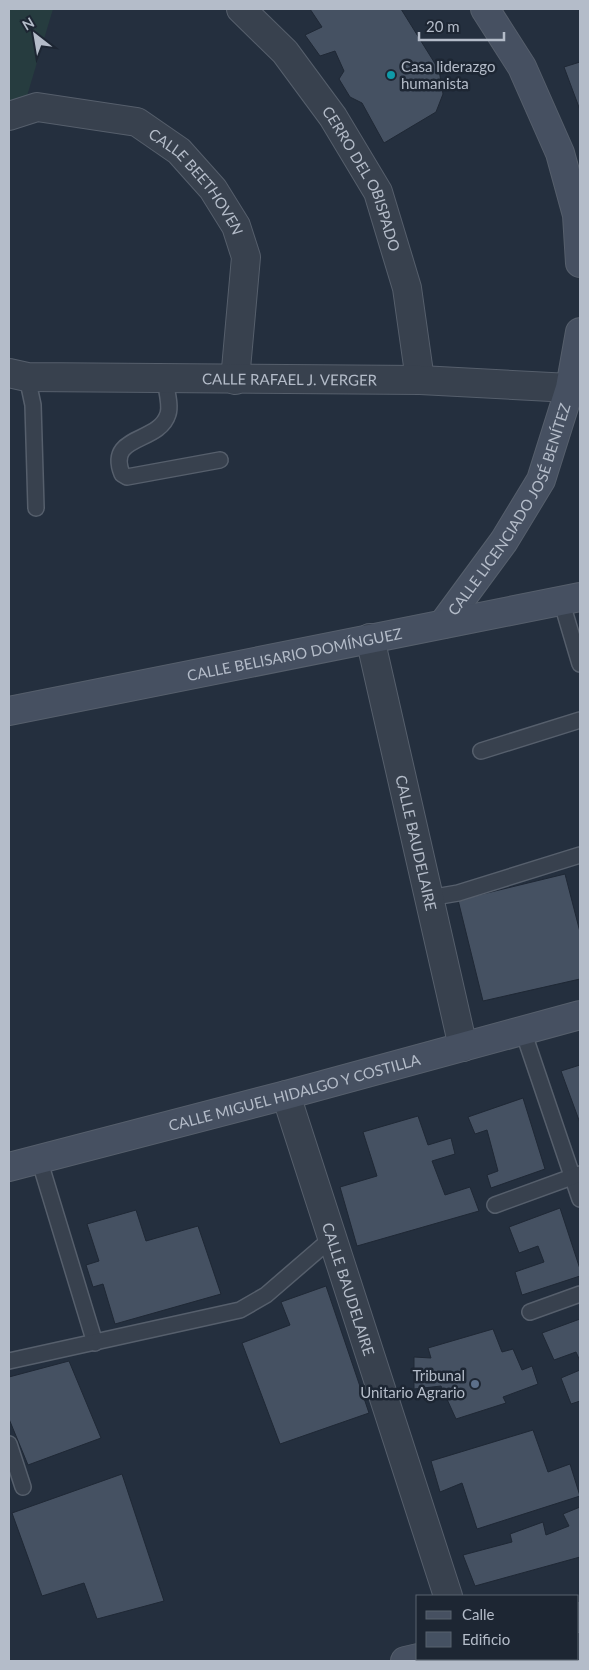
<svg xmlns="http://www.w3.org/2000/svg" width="589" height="1670" font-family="Lato,sans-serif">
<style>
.green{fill:#263c3f}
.building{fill:#455162;stroke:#1f2835}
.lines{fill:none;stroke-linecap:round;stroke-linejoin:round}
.lane-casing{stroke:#565f6c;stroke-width:18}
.street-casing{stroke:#565f6c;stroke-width:30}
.secondary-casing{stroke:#565f6c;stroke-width:30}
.lane{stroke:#38414e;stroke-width:15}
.street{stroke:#38414e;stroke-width:28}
.secondary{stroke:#465061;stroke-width:28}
.culture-dot{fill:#0f9aa8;stroke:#1d2633;stroke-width:2}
.service-dot{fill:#5c6f8a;stroke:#1d2633;stroke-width:2}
.labels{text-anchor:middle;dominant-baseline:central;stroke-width:5;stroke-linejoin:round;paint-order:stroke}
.poi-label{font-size:15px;fill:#b4bcc9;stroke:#1d2633;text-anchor:start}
.street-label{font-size:15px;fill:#b4bcc9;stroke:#1d2633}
</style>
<rect width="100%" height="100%" fill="#242f3e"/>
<polygon class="green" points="9,9 53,9 24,106 9,111"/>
<g class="building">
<polygon points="310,9 401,9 439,70 443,94 436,112 384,143 362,103 350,97 339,79 344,71 335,51 320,56 305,35 322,27"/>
<polygon points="580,62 580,110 564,67"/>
<polygon points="565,874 580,932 580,979 483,1001 458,900"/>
<polygon points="580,1065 580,1123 561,1071"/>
<polygon points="523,1098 545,1169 491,1188 487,1175 498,1171 487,1130 475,1134 468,1117"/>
<polygon points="418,1116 428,1145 451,1138 455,1154 432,1161 445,1195 470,1187 479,1211 357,1246 340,1187 377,1176 363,1132"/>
<polygon points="560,1208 580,1269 580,1276 522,1295 515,1272 544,1262 538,1246 519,1253 509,1227"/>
<polygon points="136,1210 146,1241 198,1226 221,1294 115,1324 103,1284 93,1287 86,1265 99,1261 87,1224"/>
<polygon points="326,1286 369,1413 280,1444 242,1343 290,1325 281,1302"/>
<polygon points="580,1319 580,1361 576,1352 554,1360 542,1333"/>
<polygon points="493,1329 502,1352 513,1349 522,1370 532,1366 538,1384 503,1397 506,1403 456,1419 441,1386 414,1389 414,1357 431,1358 428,1348"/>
<polygon points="69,1361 101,1438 28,1465 9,1419 9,1377"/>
<polygon points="580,1370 580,1401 571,1404 561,1378"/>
<polygon points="533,1430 548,1472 570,1464 580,1496 477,1529 462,1483 440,1492 431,1461"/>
<polygon points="122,1474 164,1601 97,1619 84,1583 42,1596 12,1513"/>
<polygon points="580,1507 580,1557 475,1586 463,1555 512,1542 510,1534 543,1522 546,1535 569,1526 563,1514"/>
</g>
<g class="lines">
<g class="lane-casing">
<g id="lane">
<polyline points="27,377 33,405 36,508"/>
<path d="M165 379C166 389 171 405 168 414 159 444 106 434 122 474L127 477 220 460"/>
<polyline points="561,600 580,664"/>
<polyline points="481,751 580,720"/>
<polyline points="429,898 458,893 580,855"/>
<polyline points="523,1031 580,1199"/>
<polyline points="39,1159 95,1343"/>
<polyline points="495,1205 580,1174"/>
<polyline points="530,1312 580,1294"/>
<polyline points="9,1361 240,1310 266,1295 332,1238"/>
<polyline points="9,1444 23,1487"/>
</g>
</g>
<g class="street-casing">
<g id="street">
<path id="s1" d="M241 9 285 52 333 117 378 192 407 288 420 380"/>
<path id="s2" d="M9 116 37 107 137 122 179 151 213 189 236 226 246 257 235 380"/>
<path id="s3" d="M9 373 27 377 420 380 570 388"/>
<path id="s4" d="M370 638 463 1047"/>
<path id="s5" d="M286 1095 448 1596"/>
</g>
</g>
<g class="secondary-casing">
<g id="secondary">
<polyline points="485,9 522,67 560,153 577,215 580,263"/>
<path id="s6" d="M443 624 504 541 541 480 570 388 580 332"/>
<path id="s7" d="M9 711 580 597"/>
<path id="s8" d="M9 1167 286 1095 580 1015"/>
<polyline points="578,1618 580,1617"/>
<polyline points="405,1661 418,1658"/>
</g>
</g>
<use href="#lane" class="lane"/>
<use href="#street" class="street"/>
<use href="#secondary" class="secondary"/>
</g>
<circle class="culture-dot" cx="391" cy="75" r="5"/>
<circle class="service-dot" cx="475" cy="1384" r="5"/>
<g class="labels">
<g class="poi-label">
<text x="401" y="66">Casa liderazgo<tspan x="401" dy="17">humanista</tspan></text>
<text x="465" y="1375" text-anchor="end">Tribunal<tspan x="465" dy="17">Unitario Agrario</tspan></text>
</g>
<g class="street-label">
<text stroke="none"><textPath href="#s1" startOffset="211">CERRO DEL OBISPADO</textPath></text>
<text stroke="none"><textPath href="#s2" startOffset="216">CALLE BEETHOVEN</textPath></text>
<text stroke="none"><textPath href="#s3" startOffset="281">CALLE RAFAEL J. VERGER</textPath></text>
<text stroke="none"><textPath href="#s6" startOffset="134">CALLE LICENCIADO JOSÉ BENÍTEZ</textPath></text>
<text stroke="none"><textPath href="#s7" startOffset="291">CALLE BELISARIO DOMÍNGUEZ</textPath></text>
<text stroke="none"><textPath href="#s4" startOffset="210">CALLE BAUDELAIRE</textPath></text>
<text stroke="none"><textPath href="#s8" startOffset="295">CALLE MIGUEL HIDALGO Y COSTILLA</textPath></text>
<text stroke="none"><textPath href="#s5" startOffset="204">CALLE BAUDELAIRE</textPath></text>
</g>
</g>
<rect width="589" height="1670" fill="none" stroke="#b4bcc9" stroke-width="20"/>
<rect x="416" y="1595" width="162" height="65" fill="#1d2633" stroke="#59626f"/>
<rect x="426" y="1611" width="25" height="8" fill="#465061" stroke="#59626f"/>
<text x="462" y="1620" font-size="15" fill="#b4bcc9">Calle</text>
<rect x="426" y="1632" width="25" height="15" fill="#455162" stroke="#59626f"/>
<text x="462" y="1645" font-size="15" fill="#b4bcc9">Edificio</text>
<g transform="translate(35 35) rotate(329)" stroke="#1d2633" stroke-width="4" paint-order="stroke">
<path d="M0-4L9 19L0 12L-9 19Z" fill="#b4bcc9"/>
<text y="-8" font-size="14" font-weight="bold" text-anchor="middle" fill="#b4bcc9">N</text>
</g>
<path d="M419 32v8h85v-8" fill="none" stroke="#b4bcc9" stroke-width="2.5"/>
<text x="426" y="32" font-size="15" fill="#b4bcc9" stroke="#1d2633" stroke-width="4" paint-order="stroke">20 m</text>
</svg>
